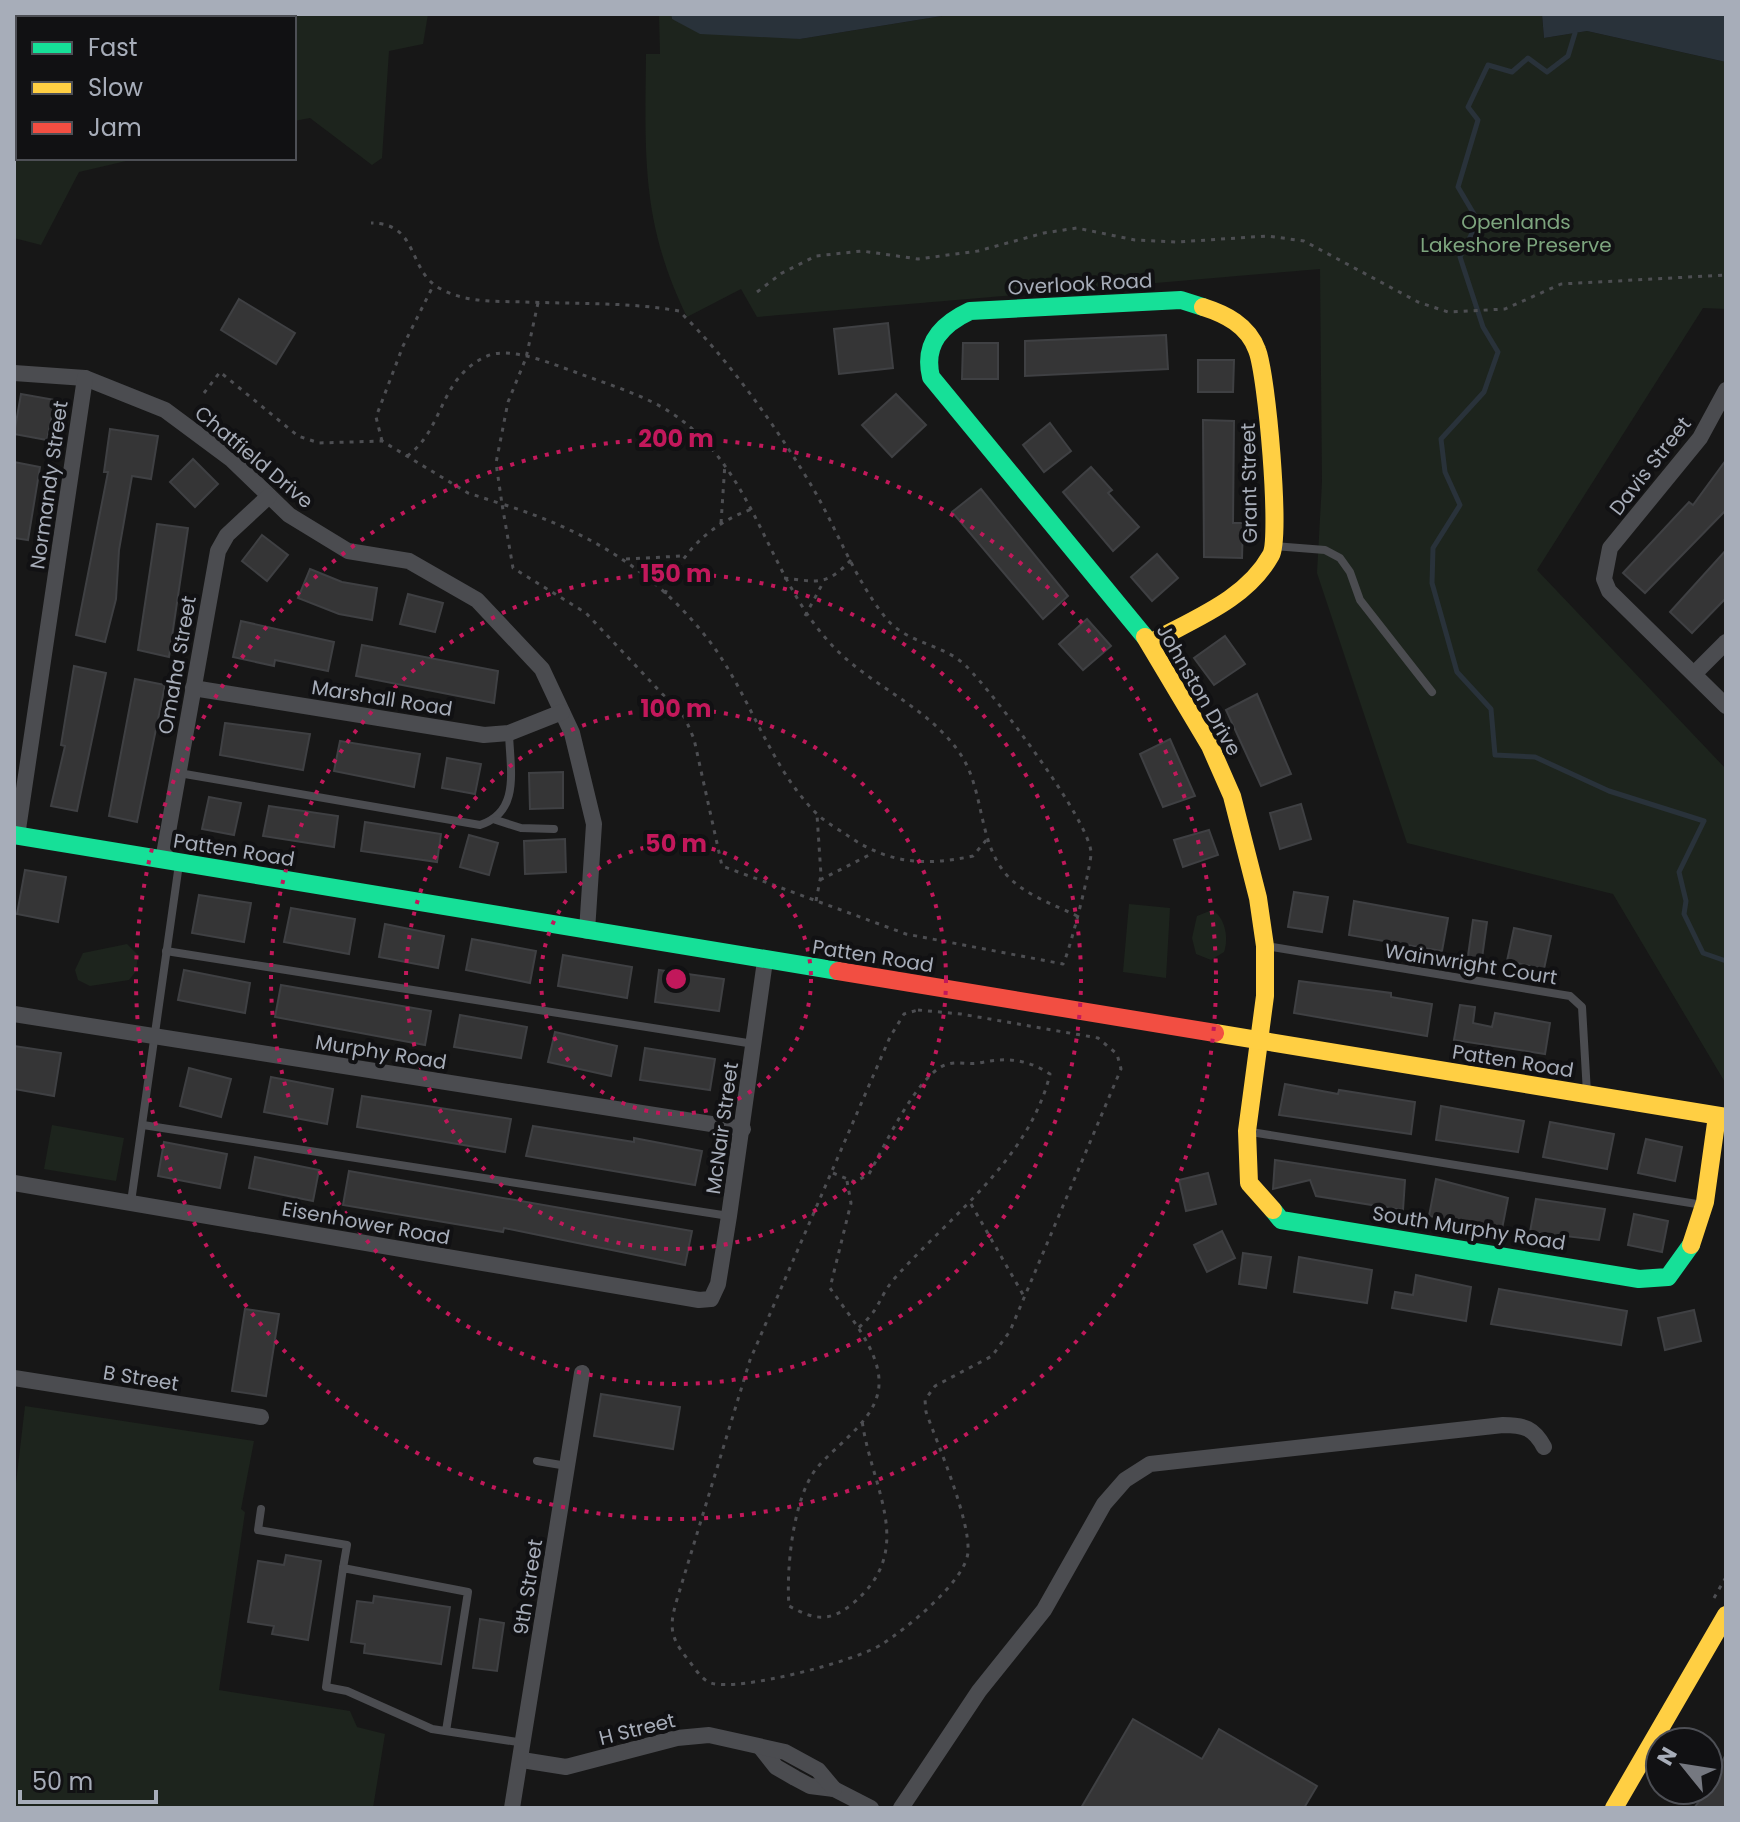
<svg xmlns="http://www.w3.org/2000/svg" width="1740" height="1822" font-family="Poppins,sans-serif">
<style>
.green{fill:#1d241d}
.water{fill:#29323a}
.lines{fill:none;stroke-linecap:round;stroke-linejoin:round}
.stream{stroke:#29323a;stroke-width:5}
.building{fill:#353536;stroke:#3f4043;stroke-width:2}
.path{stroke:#4d4e52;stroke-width:3;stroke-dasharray:4 6;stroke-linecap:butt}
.lane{stroke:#4b4c50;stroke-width:8}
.street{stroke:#4b4c50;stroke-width:16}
.fast{stroke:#16e098;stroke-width:18}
.slow{stroke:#ffcf43;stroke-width:18}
.jam{stroke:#f24e42;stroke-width:18}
.ring{fill:none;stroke:#c2185b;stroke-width:4;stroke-dasharray:4 8}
.labels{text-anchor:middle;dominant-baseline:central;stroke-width:8;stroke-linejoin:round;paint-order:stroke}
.park-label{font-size:20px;fill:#7da57e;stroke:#111113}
.street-label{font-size:20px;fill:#a7adb9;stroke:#111113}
.centre{fill:#c2185b;stroke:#111113;stroke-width:4}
.ring-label{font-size:24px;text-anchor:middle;font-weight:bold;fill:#c2185b;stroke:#111113;stroke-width:8;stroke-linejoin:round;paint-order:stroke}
</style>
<rect width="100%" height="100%" fill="#171717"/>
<g class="green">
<polygon points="14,14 428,14 423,44 389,51 382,158 372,165 310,118 294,121 294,18 18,18 18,158 139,158 79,172 41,245 14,238"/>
<path d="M659 14H671L672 19 800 39 954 14H1542L1544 38 1587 31 1726 62V309L1703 308 1537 570 1726 769V1084L1613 894 1407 843 1317 573 1322 482 1320 269 757 317 741 289 687 317C641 223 645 155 646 54H660Z"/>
<polygon points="1129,904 1170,908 1166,978 1123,972"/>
<path d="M1212 910C1225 917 1229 938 1224 952L1211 960 1196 954 1192 938 1197 916Z"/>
<polygon points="127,944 138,955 136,971 129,980 90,986 78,980 75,970 83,953"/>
<polygon points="52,1125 124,1138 116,1181 44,1169"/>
<polygon points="25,1406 254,1441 241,1509 245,1512 219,1690 350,1711 357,1727 385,1734 373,1808 14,1808 14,1500"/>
</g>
<g class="water">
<polygon points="671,14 954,14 800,39 700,34 672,19"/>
<polygon points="1542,14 1726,14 1726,62 1587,31 1544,38"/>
</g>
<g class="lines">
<polyline class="stream" points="1575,33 1568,56 1547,72 1528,58 1512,72 1488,65 1468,107 1478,120 1458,187 1478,221 1460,257 1483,327 1498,352 1484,392 1441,439 1445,472 1460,505 1433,548 1432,583 1457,672 1491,709 1495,755 1535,757 1609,791 1704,821 1679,872 1686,901 1684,914 1703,953 1726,961"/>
</g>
<g class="building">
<polygon points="239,299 295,333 276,364 221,330"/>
<polygon points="888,323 893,368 839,374 834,329"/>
<polygon points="1166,335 1168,369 1025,376 1025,341"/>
<polygon points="963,343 998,343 998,379 962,379"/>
<polygon points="1198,360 1234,360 1233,392 1198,392"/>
<polygon points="21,394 55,400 47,440 14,434"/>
<polygon points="896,394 926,425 892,457 862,425"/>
<polygon points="1203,420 1234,421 1233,523 1243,523 1242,558 1204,557"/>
<polygon points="1050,423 1071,451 1044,472 1023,445"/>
<polygon points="110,429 158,436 151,479 132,476 119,550 116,599 105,642 76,635 108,472 104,472"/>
<polygon points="193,459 218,484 195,507 170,482"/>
<polygon points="1726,460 1726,510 1645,593 1623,573 1689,502 1693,505"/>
<polygon points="14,462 40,467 28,540 14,538"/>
<polygon points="1091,467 1112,490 1108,493 1139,527 1113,551 1063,492"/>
<polygon points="981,489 1068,596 1043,619 952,512"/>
<polygon points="157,524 188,528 169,657 138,650"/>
<polygon points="262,535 288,555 267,581 242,561"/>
<polygon points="1726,550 1726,598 1692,633 1670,612"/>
<polygon points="1157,554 1178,578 1152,601 1131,577"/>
<polygon points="310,569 342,582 377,588 372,620 339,614 298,598"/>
<polygon points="408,594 443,603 435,632 400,624"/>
<polygon points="1087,619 1111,646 1083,670 1059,644"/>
<polygon points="241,621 334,642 328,671 275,660 274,666 233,657"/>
<polygon points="1225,636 1245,664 1214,685 1194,658"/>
<polygon points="362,645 498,671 494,703 356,676"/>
<polygon points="74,666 106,673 77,811 51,806 65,746 61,745"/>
<polygon points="135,679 165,685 137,822 109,816"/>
<polygon points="1257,694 1291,774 1261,786 1226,710"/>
<polygon points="225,723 310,734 303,770 220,755"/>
<polygon points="1170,739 1195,796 1163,807 1140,754"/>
<polygon points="340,741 420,754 414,787 334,771"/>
<polygon points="447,758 481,764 475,794 442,788"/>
<polygon points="563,772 563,808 530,809 529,773"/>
<polygon points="209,797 241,803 234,835 202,829"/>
<polygon points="1301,804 1311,839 1280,849 1270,813"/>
<polygon points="269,806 338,816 334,847 263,836"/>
<polygon points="365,822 441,834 437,862 361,851"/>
<polygon points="1209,830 1218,855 1183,867 1174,840"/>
<polygon points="469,835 498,843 489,875 460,867"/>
<polygon points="565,839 566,872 525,874 524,841"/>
<polygon points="25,870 66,877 58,922 17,914"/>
<polygon points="1294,892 1328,897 1322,932 1288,927"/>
<polygon points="199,895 251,903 244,942 192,933"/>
<polygon points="1354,901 1448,918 1442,951 1349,935"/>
<polygon points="291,908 355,919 349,954 284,942"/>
<polygon points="1473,920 1487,922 1482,958 1468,956"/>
<polygon points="385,924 444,936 438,968 379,957"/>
<polygon points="1514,928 1551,936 1544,969 1507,961"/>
<polygon points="472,939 536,951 530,983 466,970"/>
<polygon points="563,955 632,967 627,998 558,986"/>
<polygon points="184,970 250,983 245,1013 178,1000"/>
<polygon points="659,970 724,979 719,1011 655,1002"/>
<polygon points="1299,981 1391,993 1391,997 1432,1004 1427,1036 1294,1013"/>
<polygon points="281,985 431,1011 425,1045 275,1017"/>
<polygon points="1460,1005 1475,1007 1473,1023 1492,1027 1495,1013 1550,1023 1545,1054 1454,1040"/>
<polygon points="460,1015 527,1027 521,1058 454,1047"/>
<polygon points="555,1032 617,1046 611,1076 548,1062"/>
<polygon points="14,1046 61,1053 54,1096 14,1089"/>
<polygon points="645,1048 715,1059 710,1090 640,1080"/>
<polygon points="189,1068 231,1079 221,1117 180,1106"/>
<polygon points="271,1077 333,1089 327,1124 264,1112"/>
<polygon points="1285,1084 1338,1094 1339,1090 1415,1102 1411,1134 1279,1115"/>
<polygon points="362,1096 511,1119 505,1152 357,1127"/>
<polygon points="1441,1106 1524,1121 1518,1152 1436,1140"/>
<polygon points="1550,1122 1614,1134 1607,1169 1543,1157"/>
<polygon points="533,1126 634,1142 634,1138 702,1151 695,1185 526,1156"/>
<polygon points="1646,1139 1682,1147 1675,1181 1638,1173"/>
<polygon points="164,1142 227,1154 220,1188 158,1176"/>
<polygon points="255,1157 319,1170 313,1201 249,1188"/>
<polygon points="1275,1160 1405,1180 1403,1210 1316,1196 1310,1180 1273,1189"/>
<polygon points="349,1171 692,1231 685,1265 504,1228 503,1232 343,1205"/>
<polygon points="1208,1173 1216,1204 1186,1211 1179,1180"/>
<polygon points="1436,1179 1508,1198 1502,1229 1429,1216"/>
<polygon points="1536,1199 1605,1209 1599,1240 1530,1232"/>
<polygon points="1634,1214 1668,1221 1662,1252 1628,1245"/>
<polygon points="1222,1231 1235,1258 1207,1272 1194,1245"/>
<polygon points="1243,1253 1271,1257 1266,1288 1239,1284"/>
<polygon points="1299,1257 1372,1270 1367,1303 1294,1292"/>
<polygon points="1416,1275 1471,1287 1466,1321 1392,1308 1395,1292 1413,1295"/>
<polygon points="1499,1289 1627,1311 1621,1345 1491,1324"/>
<polygon points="245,1309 279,1314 266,1396 232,1391"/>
<polygon points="1694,1310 1701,1341 1665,1350 1658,1318"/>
<polygon points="601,1394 680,1407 673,1449 594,1436"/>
<polygon points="286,1555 321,1561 308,1640 272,1634 274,1626 248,1622 258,1561 284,1565"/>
<polygon points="374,1596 450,1607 441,1664 364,1653 365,1644 351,1642 357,1601 373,1603"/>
<polygon points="480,1619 504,1623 497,1671 473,1668"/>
<polygon points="1133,1719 1202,1759 1219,1729 1317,1786 1304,1808 1081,1808"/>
<polygon points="1726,1754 1726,1808 1694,1808 1708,1790"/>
</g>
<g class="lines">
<g class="path">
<polyline points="757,292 782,273 816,256 862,251 918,259 978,251 1044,233 1077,228 1135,240 1177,242 1268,236 1304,241 1418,302 1448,312 1505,309 1561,284 1726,275"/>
<path d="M538 303 526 358 508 402 496 463 502 504C585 530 653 569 707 638 749 691 768 765 816 813 826 823 840 830 851 838 891 864 926 866 973 856L988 838"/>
<path d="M204 393 220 372 298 436 319 443 382 441 468 493 502 504 513 568 586 613 685 718 694 739 722 866 906 934 1063 964C1069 954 1092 864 1091 852 1088 818 994 694 967 667 944 643 907 645 885 617 855 579 838 532 814 490 780 432 727 357 679 311 629 302 576 304 525 302 497 301 466 303 441 289 407 272 420 223 371 223"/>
<polyline points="382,441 376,417 403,346 433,286"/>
<path d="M407 456C445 429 438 378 487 356 511 346 552 364 575 372 612 386 653 397 684 422 756 479 769 576 829 642 868 686 928 705 961 755 984 790 978 840 1005 873 1022 894 1053 904 1077 916"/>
<polyline points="721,523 725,463"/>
<polyline points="626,559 682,556"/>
<path d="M784 578C819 582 826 586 851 560"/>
<path d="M665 594C681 552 710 524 752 509"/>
<polyline points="805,616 824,581"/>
<polyline points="820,880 873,853"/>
<polyline points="816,901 821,875 817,815"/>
<path d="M918 1010 961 1014 1098 1038 1117 1054 1121 1069 1010 1331 992 1356 935 1386 925 1400 926 1412C938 1445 970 1519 968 1552 966 1581 906 1629 882 1644 857 1661 739 1692 711 1683 700 1679 693 1665 686 1657 668 1634 670 1623 678 1596L750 1360 890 1037 904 1014Z"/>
<path d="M833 1173 855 1182 869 1174C884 1147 919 1071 948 1064 958 1061 969 1065 979 1063 1006 1057 1027 1059 1050 1074 1029 1160 950 1216 894 1279 878 1298 881 1309 858 1328"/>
<path d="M847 1181 851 1203 830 1288C847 1313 878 1348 879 1380 881 1418 837 1443 816 1469 793 1499 786 1569 789 1606 813 1619 828 1623 851 1605 919 1550 871 1489 862 1420"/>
<polyline points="971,1204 1025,1298"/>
<polyline points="1714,1598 1726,1577"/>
</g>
<g class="lane">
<polyline points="1274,546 1325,550 1340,558 1350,572 1360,600 1432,692"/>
<path d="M179 773 480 825C521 812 510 769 509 733"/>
<polyline points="496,820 521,828 554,829"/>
<polyline points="1266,946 1570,996 1582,1007 1587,1093"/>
<polyline points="166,951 754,1044"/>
<polyline points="143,1125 729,1216"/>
<polyline points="1251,1132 1703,1205"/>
<polyline points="131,1202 179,864"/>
<polyline points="537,1461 567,1466"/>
<polyline points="261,1509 258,1530 347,1545 343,1568"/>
<polyline points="446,1731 468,1592 343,1568 326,1687 347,1691 432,1729 524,1743"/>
</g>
<g class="street">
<polyline points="14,373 85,378 165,410 231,459 289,515 348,551 409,561 477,600 542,669 572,733 594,824 587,931"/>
<polyline points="1726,390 1700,438 1610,548 1604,579 1609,591 1726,706"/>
<polyline points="1694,674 1726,642"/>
<polyline points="193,688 484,735 509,733 562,712"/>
<polyline points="17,836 85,378"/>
<polyline points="163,860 218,551 227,535 269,496"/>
<polyline points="14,1014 743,1129"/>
<polyline points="14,1183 699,1300 711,1299 718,1284 729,1216 765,961"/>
<polyline points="14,1378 261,1417"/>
<polyline points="761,1748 776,1767 795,1778 810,1786 834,1789 871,1808"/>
<polyline points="522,1760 566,1767 677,1738 709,1735 785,1752 818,1770 834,1789"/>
<polyline points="512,1808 582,1373"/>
<path d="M901 1808 979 1691 1044 1610 1104 1504 1125 1480 1150 1464 1503 1425C1524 1425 1534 1428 1544 1447"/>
</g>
<g class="fast">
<path d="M1145 637 931 377C923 344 942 324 970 311L1181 300 1203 307"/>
<polyline points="14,835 838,971"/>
<polyline points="1273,1210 1281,1220 1639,1279 1668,1277 1691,1245"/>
</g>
<g class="slow">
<polyline points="1145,637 1210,746 1232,796 1258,898 1265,946 1265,996 1247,1131 1249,1183 1273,1210"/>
<path d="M1150 643C1193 619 1246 600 1271 555 1281 537 1267 375 1257 350 1248 325 1225 314 1203 307"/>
<polyline points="1215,1033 1726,1117"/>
<polyline points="1691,1245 1705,1202 1717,1116"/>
<polyline points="1614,1808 1726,1615"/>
</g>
<polyline class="jam" points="838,971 1215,1033"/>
</g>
<g class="ring">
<circle cx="676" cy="979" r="135"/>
<circle cx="676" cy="979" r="270"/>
<circle cx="676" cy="979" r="405"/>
<circle cx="676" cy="979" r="540"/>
</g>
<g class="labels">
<g class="park-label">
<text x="1516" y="222">Openlands<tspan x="1516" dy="23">Lakeshore Preserve</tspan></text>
</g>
<g class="street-label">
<text transform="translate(1080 284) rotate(-3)">Overlook Road</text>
<text transform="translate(254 457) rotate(40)">Chatfield Drive</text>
<text transform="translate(1650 466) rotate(-52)">Davis Street</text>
<text transform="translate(1249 483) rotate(-91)">Grant Street</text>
<text transform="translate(49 485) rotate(-82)">Normandy Street</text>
<text transform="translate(177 665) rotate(-80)">Omaha Street</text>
<text transform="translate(1199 690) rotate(60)">Johnston Drive</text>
<text transform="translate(382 698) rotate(9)">Marshall Road</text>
<text transform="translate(234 850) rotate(9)">Patten Road</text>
<text transform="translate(873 956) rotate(9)">Patten Road</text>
<text transform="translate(1471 964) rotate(9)">Wainwright Court</text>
<text transform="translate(381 1052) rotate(9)">Murphy Road</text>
<text transform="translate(1513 1061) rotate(9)">Patten Road</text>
<text transform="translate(722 1128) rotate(-82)">McNair Street</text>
<text transform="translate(366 1223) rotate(10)">Eisenhower Road</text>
<text transform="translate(1469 1228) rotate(9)">South Murphy Road</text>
<text transform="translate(141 1378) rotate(9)">B Street</text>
<text transform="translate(528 1587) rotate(-81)">9th Street</text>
<text transform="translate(637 1729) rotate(-14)">H Street</text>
</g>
</g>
<circle cx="676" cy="979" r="12" class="centre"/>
<g class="ring-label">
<text x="676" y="447">200 m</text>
<text x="676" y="582">150 m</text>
<text x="676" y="717">100 m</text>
<text x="676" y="852">50 m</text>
</g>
<rect width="1740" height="1822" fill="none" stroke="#a7adb9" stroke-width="32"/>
<rect x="16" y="16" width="280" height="144" fill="#111113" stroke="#4d4f55" stroke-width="2"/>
<rect x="32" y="42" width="40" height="12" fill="#16e098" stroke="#4d4f55" stroke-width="2"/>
<text x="88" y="56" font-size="24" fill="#a7adb9">Fast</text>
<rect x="32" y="82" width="40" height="12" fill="#ffcf43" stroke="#4d4f55" stroke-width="2"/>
<text x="88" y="96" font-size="24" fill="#a7adb9">Slow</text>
<rect x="32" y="122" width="40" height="12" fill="#f24e42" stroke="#4d4f55" stroke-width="2"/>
<text x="88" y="136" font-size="24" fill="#a7adb9">Jam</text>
<g transform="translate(1684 1766) rotate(300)"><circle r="38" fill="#111113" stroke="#4d4f55" stroke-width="2"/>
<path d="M0-6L14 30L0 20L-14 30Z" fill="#757880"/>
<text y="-12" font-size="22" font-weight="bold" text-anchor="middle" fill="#a7adb9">N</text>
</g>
<path d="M20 1790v12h136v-12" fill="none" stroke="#a7adb9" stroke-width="4"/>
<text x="32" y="1790" font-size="24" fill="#a7adb9" stroke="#111113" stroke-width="6" paint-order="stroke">50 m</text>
</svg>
